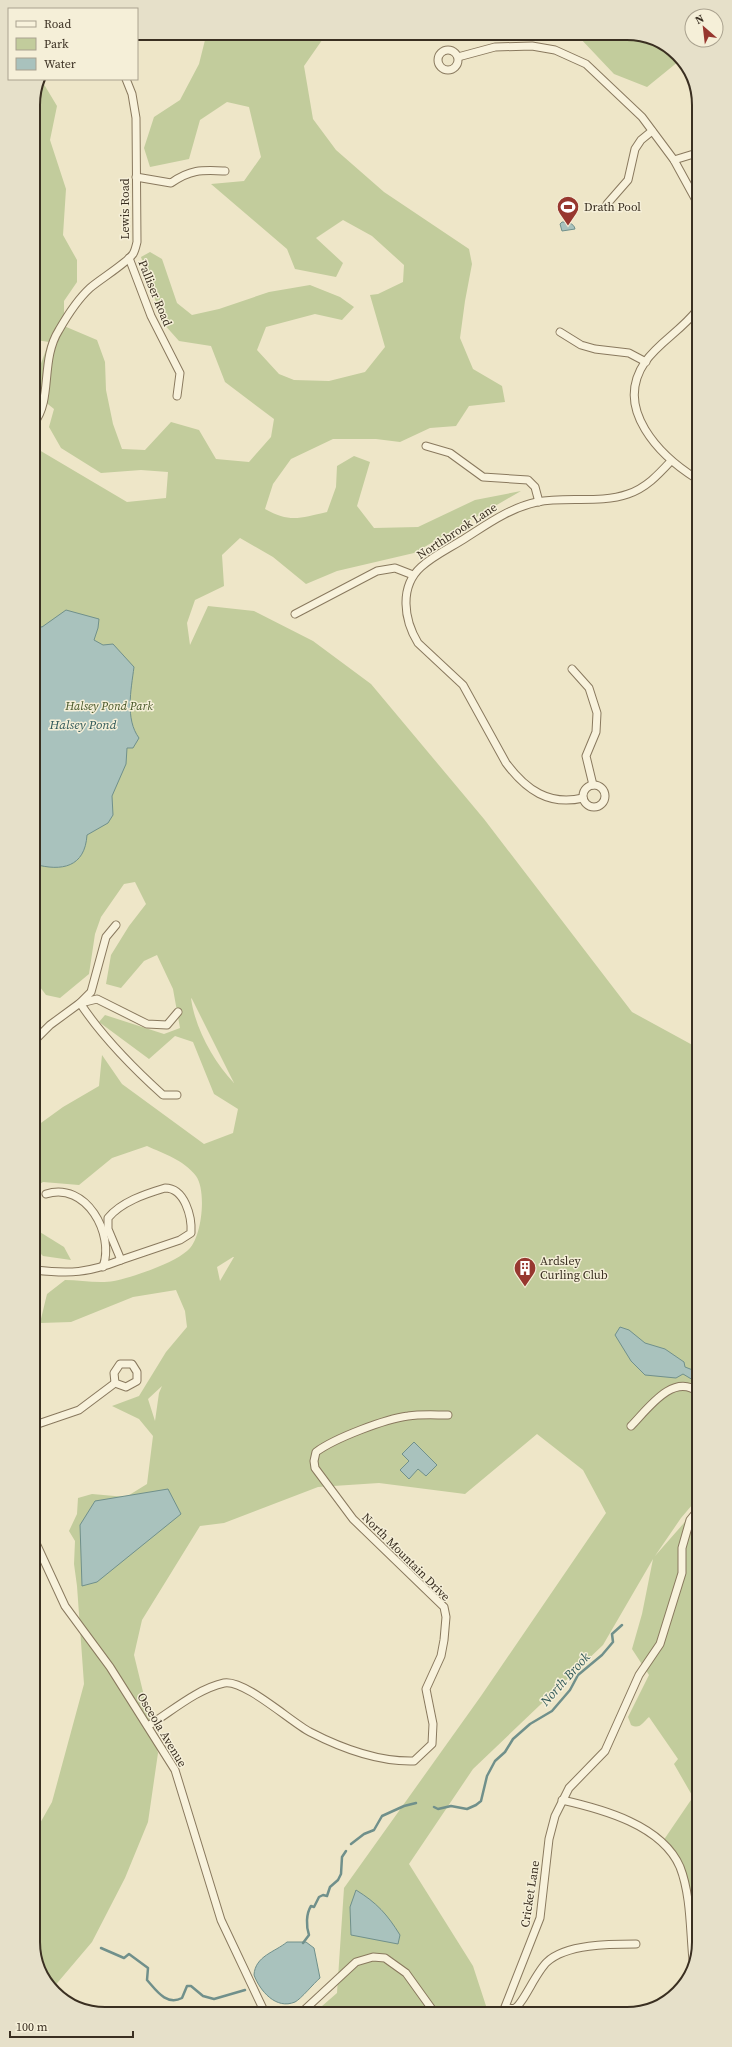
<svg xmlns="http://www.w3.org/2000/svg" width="732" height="2047" font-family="'Source Serif 4',serif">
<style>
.green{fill:#c2cc9c;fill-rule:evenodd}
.water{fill:#a9c2bd;stroke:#70908b}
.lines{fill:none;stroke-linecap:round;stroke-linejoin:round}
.stream{stroke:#70908b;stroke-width:2.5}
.minor-casing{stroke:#89795e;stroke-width:9}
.minor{stroke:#f8f2dc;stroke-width:7}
.labels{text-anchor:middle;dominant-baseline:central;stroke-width:3;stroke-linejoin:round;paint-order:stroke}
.poi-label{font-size:12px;fill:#3a2f21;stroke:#f5efd8;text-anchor:start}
.street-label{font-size:12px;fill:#3a2f21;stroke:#f5efd8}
.park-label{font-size:12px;font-style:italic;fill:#475628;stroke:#f5efd8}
.water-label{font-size:13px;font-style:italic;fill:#315959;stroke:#f5efd8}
.rim{fill:none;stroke:#3a2f21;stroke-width:2}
</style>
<rect width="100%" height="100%" fill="#eee6c8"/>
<g class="green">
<path d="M204 33H327L304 66 313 119 336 150 384 192 469 249 472 264 465 301 460 338 473 369 502 386 505 402 469 406 456 426 430 428 400 442 376 439H333L291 459 273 484 265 509C290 523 300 518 327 512L336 487 337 466 354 456 370 462 357 506 374 528 418 527 475 500 521 491 414 553 337 571 306 584 273 557 240 538 222 555 224 586 195 600 187 623 190 645 208 606 254 611 313 641 371 684 484 819 632 1012 698 1048V1498L681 1518 655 1556 698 1507 699 1942 693 1959 688 1911 679 1866 661 1844 693 1797 674 1764 678 1759 649 1717C643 1722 640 1730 631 1725L628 1717 649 1675 632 1649 642 1614 653 1559 603 1645 473 1769 409 1864 473 1966 488 2012 314 2013 337 1993 344 1888 481 1696 606 1513 583 1470 537 1434 465 1494 379 1483 318 1487 224 1523 200 1526 142 1620 134 1655 158 1753 148 1822 125 1878 92 1942 53 1988 36 1961 35 1832 52 1802 84 1684 77 1586 74 1564 75 1541 69 1531 77 1514 78 1498 92 1494 126 1497 147 1484 153 1436 139 1419 112 1406 139 1396 166 1352 187 1327 185 1311 176 1290 133 1297 71 1322 40 1323 47 1294 65 1280C80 1280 99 1284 114 1281 133 1277 172 1264 187 1251 202 1240 207 1191 196 1176 184 1160 164 1154 147 1146L112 1158 79 1185 43 1182 35 1187 34 1128 63 1107 99 1086 102 1055 122 1084 204 1144 233 1133 238 1109 214 1094 193 1042 175 1036 149 1059 99 1022 105 1015 164 1034 180 1028 173 989 157 955 144 961 121 988 106 984 111 955 129 926 146 904 135 882 124 884 101 917 95 934 89 974 60 998 46 995 34 979V447L127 502 166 498 168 472 141 470 101 473 61 448 49 427 54 409 38 396 34 382 49 342 36 340 33 325V101L42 81 57 106 50 140 66 189 63 235 77 260V282L64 301V326L97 340 105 362 106 390 113 424 122 449 145 450 171 422 199 430 216 459 249 462 271 437 274 419 225 382 211 346 179 341 163 323 141 257 150 252 162 259 177 303 192 315 219 309 269 292 310 285 340 297 354 307 342 320 315 314 266 327 257 350 279 374 294 380 329 381 365 372 385 347 370 295 378 294 403 282 404 265 372 236 343 220 316 238 343 263 336 277 295 269 287 249 211 184 244 181 261 157 249 107 227 102 200 120 189 159 150 167 144 148 154 117 180 100 199 64 206 36ZM191 998 192 999 234 1083C213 1061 195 1028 191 998ZM233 1257H234L220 1281 217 1267ZM162 1386 159 1393 155 1421 148 1399Z"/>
<polygon points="564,33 632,33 671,48 679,61 647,87 614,74 579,37"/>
<polygon points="35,1229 64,1247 71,1260 43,1256 35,1248"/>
</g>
<g class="water">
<path d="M562 222C567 222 574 223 575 229L562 231 560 224Z"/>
<path d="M66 610 99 619 98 628 94 640 103 645 113 644 134 667C131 690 125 719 139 738L133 748H127L126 764 112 796 113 815 108 823 87 835C85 867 62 872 34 864V628L37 626 42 627Z"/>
<polygon points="620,1327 629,1330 645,1343 665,1349 684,1362 685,1367 698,1372 698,1383 683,1374 676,1378 645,1375 631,1361 615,1335"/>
<polygon points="414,1442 437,1465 426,1476 418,1469 409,1479 400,1470 409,1461 402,1454"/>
<polygon points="168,1489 181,1514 97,1582 82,1586 80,1525 95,1501"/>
<path d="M356 1890C377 1903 387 1914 400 1935L398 1944 351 1935 350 1907Z"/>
<path d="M287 1942H306L314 1948 320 1978C314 1983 301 1999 295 2002 276 2010 260 1991 254 1975 255 1956 275 1952 287 1942Z"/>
</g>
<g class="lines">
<g class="stream">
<polyline points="434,1807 438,1809 451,1806 467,1809 476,1805 481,1801 487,1776 495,1761 505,1752 513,1739 530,1724 552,1711 570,1690 578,1675 602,1655 613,1642 612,1634 622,1625"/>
<polyline points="351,1844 364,1834 374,1830 382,1816 404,1806 416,1803"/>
<path d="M303 1943 309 1935C306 1926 306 1914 311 1906L314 1907 319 1897 323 1895 327 1896 330 1887 338 1880 341 1874 342 1857 346 1851"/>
<path d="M101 1948 124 1958 129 1954 148 1968 147 1980C156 1990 166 2006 182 1998L187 1986H191L203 1996 214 1999 245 1990"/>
</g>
<g class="minor-casing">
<g id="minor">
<circle cx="448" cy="60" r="10"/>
<polyline points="458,57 495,47 532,46 555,50 586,64 642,117 674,160 697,202"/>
<polyline points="674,160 697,153"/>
<path d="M136 177 171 183C191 169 202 170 225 171"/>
<polyline points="607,204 628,180 635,149 641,140 652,131"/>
<polyline points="129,258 151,316 180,373 177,396"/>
<path d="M697 310C682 330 659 342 645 362 613 409 660 456 697 479"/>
<polyline points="560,332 581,345 595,349 629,353 646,362"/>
<path d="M34 423C53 399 40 360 59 330 67 316 78 299 90 288 99 280 128 262 133 254 135 251 136 246 137 242L136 118 132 94 126 79"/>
<polyline points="426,446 450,453 483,477 528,480 535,487 539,502"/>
<polyline points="295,614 377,571 395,568 413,575"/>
<polyline points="572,669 589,688 597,713 596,732 586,756 593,785"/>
<circle cx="594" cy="796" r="11"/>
<path d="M583 798C549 806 526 790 506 763L463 685 418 643C404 620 399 587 421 567 434 555 452 547 467 537 489 523 510 508 537 502 566 496 600 504 628 494 646 488 658 475 671 461"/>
<path d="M80 1003C103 1038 132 1067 163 1095H177"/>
<polyline points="81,1003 97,999 147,1024 167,1025 178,1012"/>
<polyline points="34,1041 50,1025 80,1003 91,992 106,937 116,925"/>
<path d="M165 1188C185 1188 192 1217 191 1233L180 1240 121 1260 108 1229V1218C121 1202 145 1194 165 1188Z"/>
<path d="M46 1194C86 1181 115 1234 103 1267"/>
<path d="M35 1270C70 1274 88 1273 121 1260"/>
<polygon points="120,1364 132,1364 137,1372 137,1381 126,1387 115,1383 114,1373"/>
<polyline points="35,1425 79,1410 115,1383"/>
<path d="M631 1426C647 1410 673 1372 698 1392"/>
<polyline points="35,1541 65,1606 110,1667 175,1770 221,1920 265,2013"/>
<path d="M148 1726C172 1711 197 1689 224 1683 244 1679 291 1722 310 1732 341 1748 379 1762 414 1761L432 1744 433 1724 426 1689 441 1656 444 1640 446 1617 444 1607 353 1519 315 1468 314 1461 316 1452C335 1438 385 1419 408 1416 421 1414 435 1415 448 1415"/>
<path d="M562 1800C602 1809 662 1825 680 1867 691 1895 690 1931 693 1960"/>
<path d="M506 2008C509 2008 512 2009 515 2008 523 2004 536 1972 547 1962 566 1944 610 1944 636 1944"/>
<polyline points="503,2012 540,1918 549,1839 555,1816 569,1788 605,1751 639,1675 660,1644 682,1573 682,1548 690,1520 698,1510"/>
<polyline points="301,2013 356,1962 373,1957 385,1958 406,1973 434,2012"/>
</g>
</g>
<use href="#minor" class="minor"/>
</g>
<defs>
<g id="stadium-pin" transform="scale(1.15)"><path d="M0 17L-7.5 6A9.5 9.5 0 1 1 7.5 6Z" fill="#97372f" stroke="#f5efd8"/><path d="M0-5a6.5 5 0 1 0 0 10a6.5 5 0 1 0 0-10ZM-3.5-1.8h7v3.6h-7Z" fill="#fff"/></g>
<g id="building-pin" transform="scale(1.15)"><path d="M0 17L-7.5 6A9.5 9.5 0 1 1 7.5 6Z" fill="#97372f" stroke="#f5efd8"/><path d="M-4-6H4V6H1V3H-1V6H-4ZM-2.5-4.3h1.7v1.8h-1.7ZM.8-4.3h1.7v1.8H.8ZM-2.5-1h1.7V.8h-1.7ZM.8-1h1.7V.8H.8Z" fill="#fff"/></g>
</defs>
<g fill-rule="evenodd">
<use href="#stadium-pin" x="568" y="207"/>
<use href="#building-pin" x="525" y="1268"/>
</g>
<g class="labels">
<g class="poi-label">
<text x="584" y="207">Drath Pool</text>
<text x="540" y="1261">Ardsley<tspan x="540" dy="14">Curling Club</tspan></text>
</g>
<g class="street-label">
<text transform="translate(125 209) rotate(-90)">Lewis Road</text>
<text transform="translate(155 293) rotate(68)">Palliser Road</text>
<text transform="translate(457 531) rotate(-33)">Northbrook Lane</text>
<text transform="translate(406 1557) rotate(45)">North Mountain Drive</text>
<text transform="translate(162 1730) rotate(59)">Osceola Avenue</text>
<text transform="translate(530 1894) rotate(-81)">Cricket Lane</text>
</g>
<g class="park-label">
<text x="109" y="706">Halsey Pond Park</text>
</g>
<g class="water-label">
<text x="83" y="724">Halsey Pond</text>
<text transform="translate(565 1679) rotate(-48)">North Brook</text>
</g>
</g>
<path d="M0 0H732V2047H0ZM105 40H627A65 65 0 0 1 692 105V1942A65 65 0 0 1 627 2007H105A65 65 0 0 1 40 1942V105A65 65 0 0 1 105 40Z" fill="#e6e0c9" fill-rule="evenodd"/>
<path class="rim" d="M105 40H627A65 65 0 0 1 692 105V1942A65 65 0 0 1 627 2007H105A65 65 0 0 1 40 1942V105A65 65 0 0 1 105 40Z"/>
<rect x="8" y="8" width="130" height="72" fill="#f5efd8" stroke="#aaa28f"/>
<rect x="16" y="21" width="20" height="6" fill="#f8f2dc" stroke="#aaa28f"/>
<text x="44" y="28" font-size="12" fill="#3a2f21">Road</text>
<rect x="16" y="38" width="20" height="12" fill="#c2cc9c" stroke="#aaa28f"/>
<text x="44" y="48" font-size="12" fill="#3a2f21">Park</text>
<rect x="16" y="58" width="20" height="12" fill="#a9c2bd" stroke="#aaa28f"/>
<text x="44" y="68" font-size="12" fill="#3a2f21">Water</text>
<g transform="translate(704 28) rotate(332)"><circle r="19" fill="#f5efd8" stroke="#aaa28f"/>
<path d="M0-3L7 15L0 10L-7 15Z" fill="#97372f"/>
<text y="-6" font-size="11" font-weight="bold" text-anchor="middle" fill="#3a2f21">N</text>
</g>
<path d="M10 2031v6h123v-6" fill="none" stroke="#3a2f21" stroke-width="2"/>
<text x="16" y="2031" font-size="12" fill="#3a2f21" stroke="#f5efd8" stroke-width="3" paint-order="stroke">100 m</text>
</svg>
